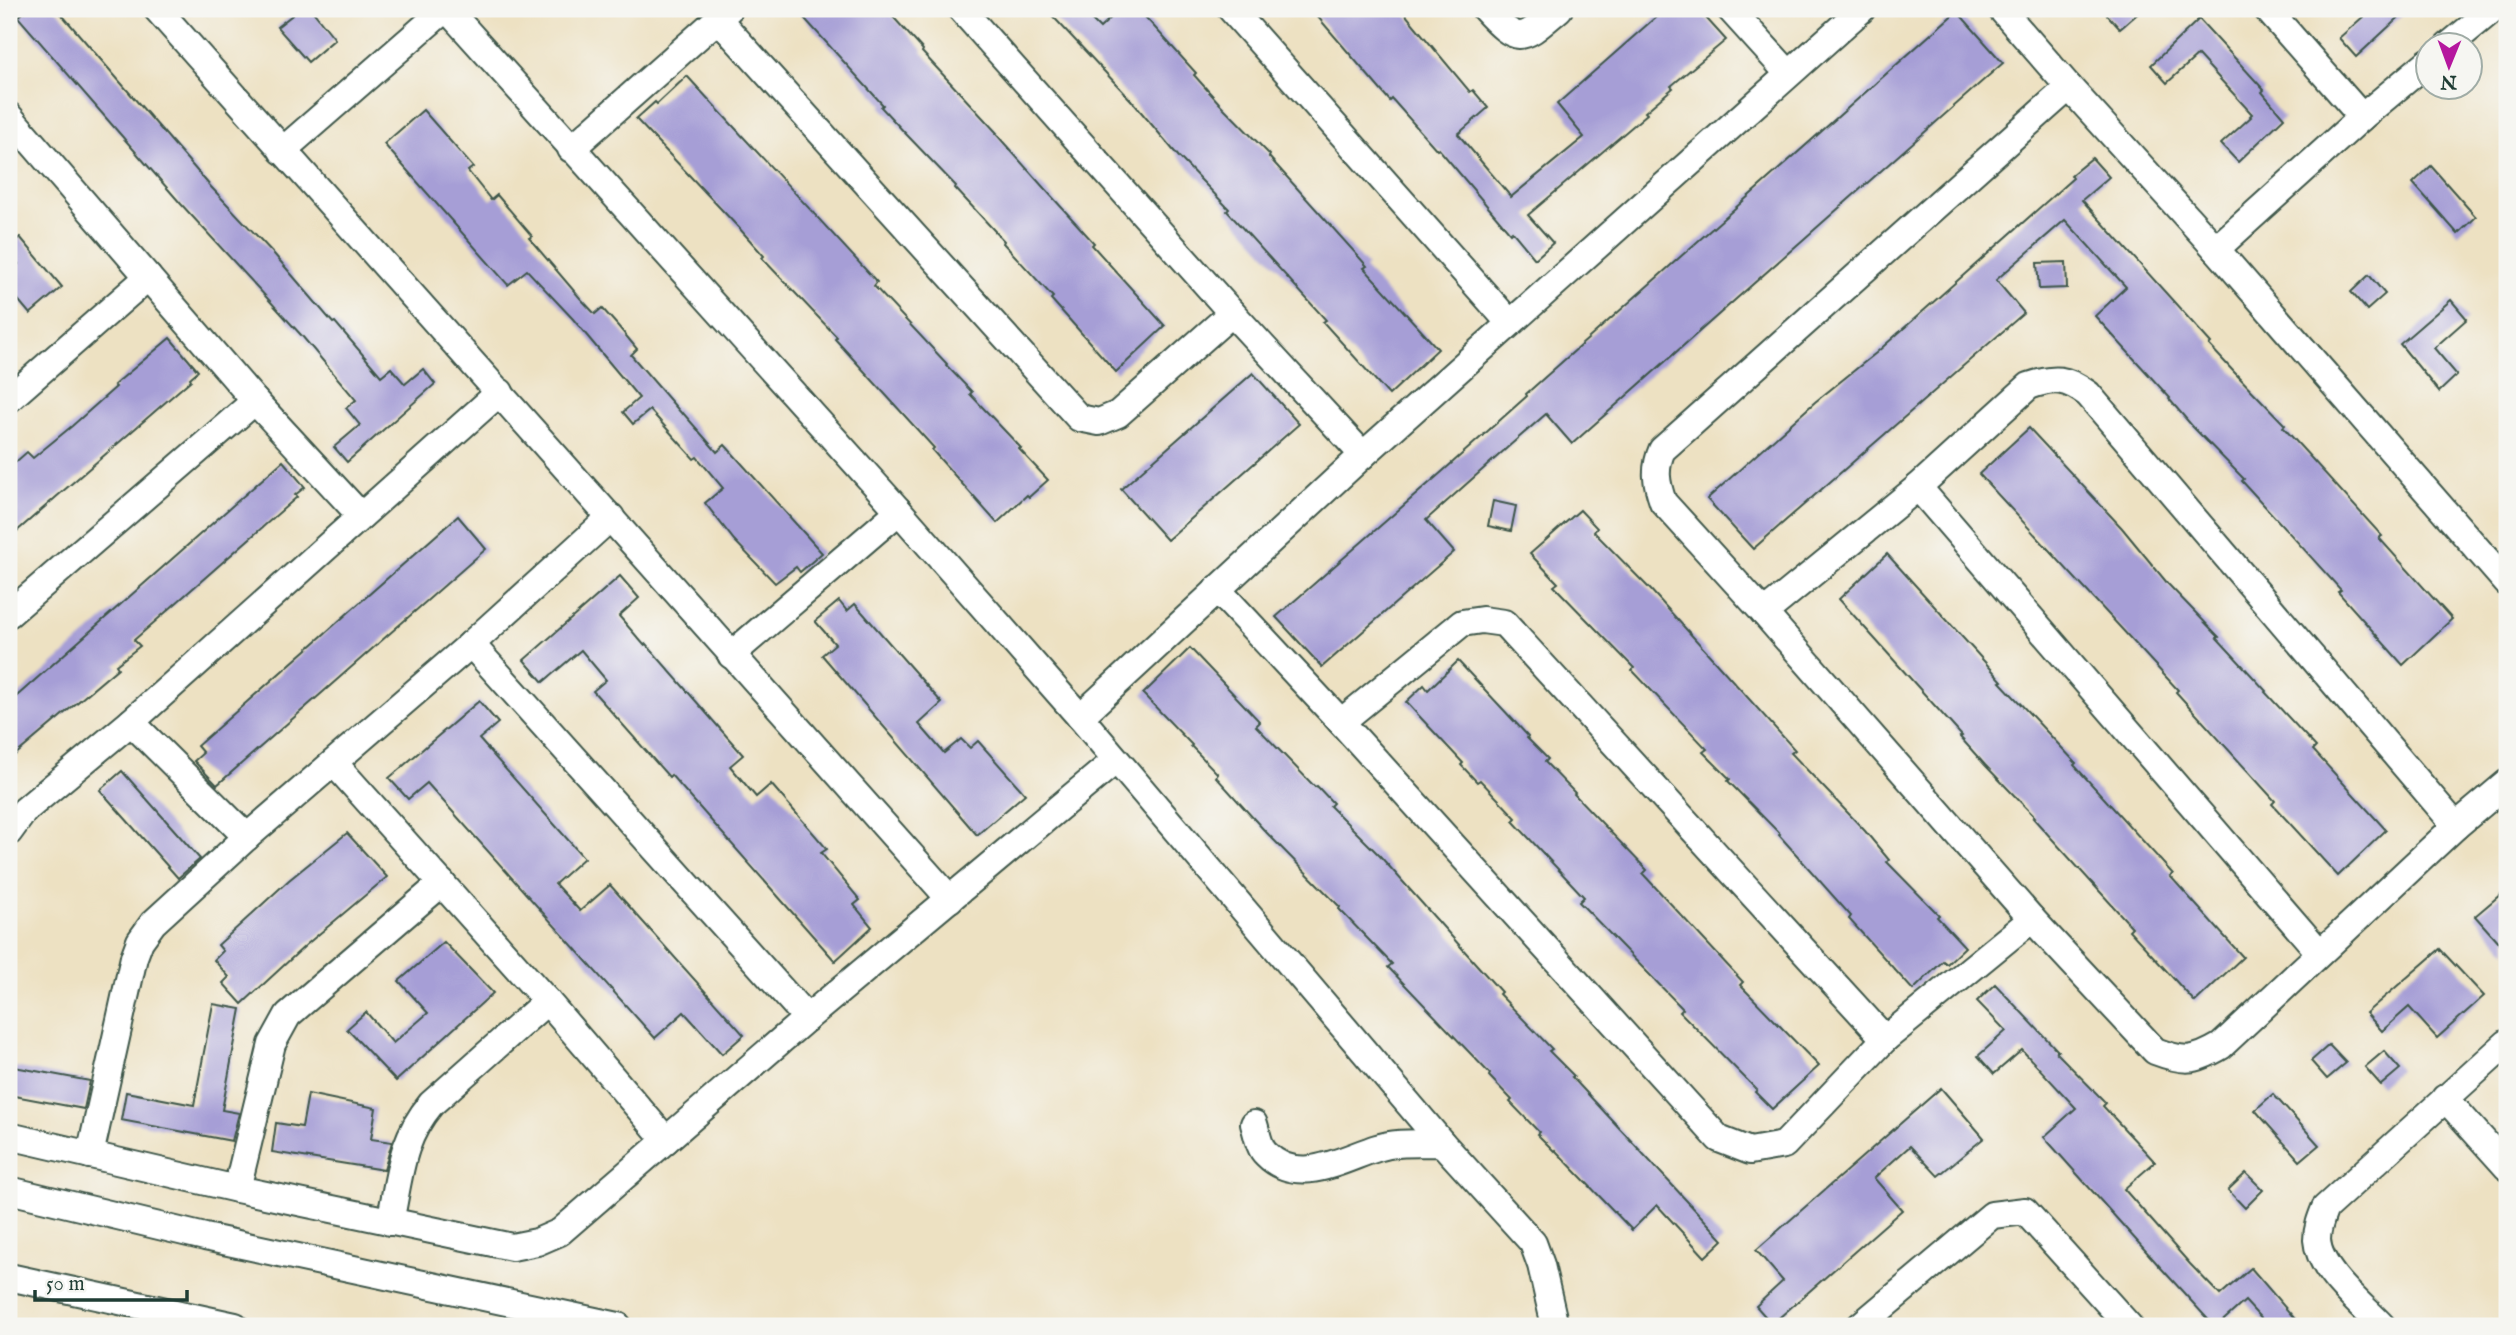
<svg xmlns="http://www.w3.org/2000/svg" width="2516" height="1335" font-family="'IM FELL English',serif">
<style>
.building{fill:#a69ed6}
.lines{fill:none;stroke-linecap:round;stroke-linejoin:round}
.minor-casing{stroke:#3e5649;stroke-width:30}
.minor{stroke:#fff;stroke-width:26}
</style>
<rect width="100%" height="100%" fill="#f6f6f2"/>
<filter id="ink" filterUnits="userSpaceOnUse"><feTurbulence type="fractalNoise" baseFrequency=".0143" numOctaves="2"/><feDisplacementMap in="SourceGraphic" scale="14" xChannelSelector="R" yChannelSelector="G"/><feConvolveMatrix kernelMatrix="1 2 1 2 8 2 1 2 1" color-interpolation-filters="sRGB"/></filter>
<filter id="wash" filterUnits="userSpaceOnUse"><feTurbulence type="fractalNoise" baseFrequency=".00686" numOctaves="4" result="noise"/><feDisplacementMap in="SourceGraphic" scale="28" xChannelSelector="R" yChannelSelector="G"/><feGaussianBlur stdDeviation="1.57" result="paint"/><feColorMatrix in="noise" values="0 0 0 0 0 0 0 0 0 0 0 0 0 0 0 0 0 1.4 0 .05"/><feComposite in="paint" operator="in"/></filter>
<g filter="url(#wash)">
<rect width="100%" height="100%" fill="#ede1c2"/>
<g id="blocks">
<g class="building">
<polygon points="28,9 55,9 63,16 211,187 274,254 333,323 335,322 381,376 391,368 405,384 423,369 435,384 347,462 334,447 360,425 346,408 356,400 302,336 181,204 18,17"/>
<polygon points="300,9 311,9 335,39 308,62 277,27"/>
<polygon points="796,9 886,9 923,50 922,52 997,133 996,134 1044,188 1094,243 1092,245 1165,326 1116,372 1051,299 1053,297 1003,243 1004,241 955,188 956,186 906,134 881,107 883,105"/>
<polygon points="1046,9 1081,9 1100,28 1120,9 1138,9 1196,73 1194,75 1219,103 1270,155 1269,157 1367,266 1364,268 1438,349 1389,395 1323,322 1326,320 1227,211 1229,209 1179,157 1131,100"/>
<polygon points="1311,9 1401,9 1470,92 1473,90 1488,108 1458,134 1511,197 1584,137 1557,104 1665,9 1698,9 1726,40 1671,86 1673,88 1645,112 1647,114 1528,215 1553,243 1535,259 1512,231 1510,233 1439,149 1437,150 1392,99 1390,101"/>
<polygon points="2102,9 2143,9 2120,29"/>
<polygon points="2357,9 2408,9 2356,57 2339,38 2364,16"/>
<polygon points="1957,11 2003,63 1572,444 1546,414 1508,447 1426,520 1454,552 1322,667 1276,617 1443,471 1527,396 1526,394"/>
<polygon points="2199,19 2264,90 2262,92 2284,118 2238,162 2221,144 2251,117 2250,116 2252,114 2198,55 2167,83 2151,65"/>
<polygon points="687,76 877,282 874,286 947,364 946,365 972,392 970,394 1021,448 1019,449 1048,480 1029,497 1027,495 997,523 932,450 934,448 835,339 837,337 762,258 764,256 739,228 636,119 655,102 657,104"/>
<polygon points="423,110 473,167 468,171 491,200 497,195 532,236 529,238 580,298 595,314 602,308 618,326 637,349 631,355 682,414 683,413 717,452 725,445 822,553 800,572 796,567 775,583 734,540 705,503 723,488 697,457 694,459 650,410 633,424 623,412 639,398 573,319 527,270 508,285 384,144"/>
<polygon points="2092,158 2109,177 2082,200 2211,343 2209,345 2234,372 2285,425 2283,427 2382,536 2379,538 2452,619 2403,665 2338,592 2341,590 2242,481 2244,479 2193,427 2169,399 2170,398 2095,316 2126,287 2065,220 1996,280 2024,313 1753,549 1707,499 1815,402 1876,353 2073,178 2071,175"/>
<polygon points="2431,166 2476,217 2458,234 2413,183"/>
<polygon points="20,237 62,287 30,314 9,289 9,272 18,264 9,253 9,246"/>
<polygon points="2066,262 2067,288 2039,289 2037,263"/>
<polygon points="2369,275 2385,294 2367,310 2351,292"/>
<polygon points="2451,300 2467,319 2434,348 2457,375 2439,392 2400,344"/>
<polygon points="170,338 198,371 190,378 191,380 9,538 9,468 27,452 33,458 72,426 116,387 114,385"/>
<polygon points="1253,373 1299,424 1167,540 1121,489"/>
<polygon points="2029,428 2122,528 2168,584 2219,637 2217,638 2266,691 2265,692 2316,747 2313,750 2386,830 2338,876 2272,804 2275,801 2176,692 2178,690 1979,474"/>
<polygon points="283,461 305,487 295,495 297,497 134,640 140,646 116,665 118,668 9,760 9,703"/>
<polygon points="1493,501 1516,506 1511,531 1488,526"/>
<polygon points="1580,510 1597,528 1594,532 1649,588 1795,750 1791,753 1865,831 1889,860 1887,862 1939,915 1937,917 1965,947 1947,964 1943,961 1913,990 1849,919 1851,916 1779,835 1780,834 1728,781 1730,779 1703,752 1707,749 1632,670 1634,668 1554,586 1558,583 1530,554"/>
<polygon points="458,516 486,549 217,785 194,761 203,753 197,746"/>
<polygon points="1887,554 2002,681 2000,682 2076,763 2074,765 2173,874 2170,876 2243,957 2195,1002 2129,930 2132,927 2033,818 2035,817 1985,765 1960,737 1962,736 1839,599"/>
<polygon points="620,576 639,598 619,616 644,645 646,644 743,755 730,766 756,797 771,784 827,849 821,853 860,900 854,905 872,927 835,961 671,775 669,777 593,691 606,680 581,650 543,682 524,660"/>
<polygon points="839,601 847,611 855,604 942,703 919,724 944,753 961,739 970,748 978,741 1025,794 977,835 822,655 835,644 815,621"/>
<polygon points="1190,648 1260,722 1256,726 1315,787 1317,786 1333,803 1330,806 1380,856 1501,992 1499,994 1552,1049 1549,1051 1574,1076 1572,1077 1723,1240 1705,1257 1657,1205 1632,1230 1555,1150 1554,1151 1537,1134 1539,1132 1510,1102 1512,1100 1489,1076 1490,1074 1388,967 1392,964 1339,909 1340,907 1264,830 1216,777 1218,774 1191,746 1192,745 1143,694"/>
<polygon points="1458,661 1528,736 1527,738 1548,759 1545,762 1575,793 1574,794 1647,870 1643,874 1743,982 1740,985 1819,1066 1772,1109 1755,1092 1757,1090 1680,1012 1683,1009 1579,902 1584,897 1513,821 1516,818 1480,780 1477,782 1461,765 1463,763 1406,702 1424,685 1428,690"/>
<polygon points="479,701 498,723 479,739 584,858 555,884 580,911 610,885 744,1035 722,1054 684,1012 655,1038 427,783 408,799 389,778"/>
<polygon points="122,771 200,859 178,878 100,790"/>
<polygon points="347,833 387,877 306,945 242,1004 223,983 229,977 214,960 223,951 218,945 289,880"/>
<polygon points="2507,889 2507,952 2475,916"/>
<polygon points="444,942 493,993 396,1081 347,1029 366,1012 393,1043 428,1013 399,981"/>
<polygon points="2440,949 2484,996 2437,1038 2409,1007 2382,1031 2366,1013"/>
<polygon points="1995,984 2058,1051 2056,1052 2106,1103 2103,1106 2155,1162 2124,1189 2190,1264 2220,1295 2251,1268 2301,1326 2268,1326 2245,1301 2217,1326 2214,1326 2161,1268 2044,1137 2076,1108 2022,1050 1994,1074 1978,1056 2006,1031 1977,1001"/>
<polygon points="213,1004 241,1009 222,1110 239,1113 232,1141 121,1120 126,1092 194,1105"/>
<polygon points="2329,1045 2346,1063 2327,1079 2311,1061"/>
<polygon points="2384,1051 2400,1069 2381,1085 2365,1067"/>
<polygon points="9,1066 90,1081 84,1109 9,1095"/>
<polygon points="1941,1088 1984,1138 1938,1176 1910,1146 1874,1178 1902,1210 1772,1324 1756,1306 1783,1281 1756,1250"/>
<polygon points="308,1094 376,1108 371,1139 392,1142 384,1170 272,1152 276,1123 302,1127"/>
<polygon points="2273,1094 2319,1145 2300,1161 2255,1110"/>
<polygon points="2246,1173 2263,1190 2245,1208 2228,1190"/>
</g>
</g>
</g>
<g filter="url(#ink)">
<use href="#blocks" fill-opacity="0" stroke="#3e5649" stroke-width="2"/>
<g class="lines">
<g class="minor-casing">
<g id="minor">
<polyline points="157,9 950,899"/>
<polyline points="447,9 899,511 1080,717 1442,1143 1533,1243 1541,1265 1555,1326"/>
<polyline points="961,9 1232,313 1363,455"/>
<polyline points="1231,9 1510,323"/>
<path d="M1485 9C1520 47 1522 40 1559 9"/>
<polyline points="1730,9 1788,73"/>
<path d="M2001 9 2069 87 1662 450C1654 469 1656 482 1663 502L1764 613 2032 919 2155 1051C2184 1062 2194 1062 2221 1046L2456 826 2507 783"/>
<polyline points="2267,9 2362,117"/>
<polyline points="718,19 1079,418 1099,422 1118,414 1232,313"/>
<polyline points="2448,46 2493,9"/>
<polyline points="2069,87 2216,249 2507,583"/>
<polyline points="9,116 255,401 361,516"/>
<polyline points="571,149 729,9"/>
<polyline points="282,151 445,9"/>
<polyline points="2216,249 2362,117 2428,62"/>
<polyline points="9,399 148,277"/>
<path d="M1918 487 2029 386C2055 377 2066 378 2088 394L2456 826"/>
<polyline points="1217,589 1341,722 1719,1139 1750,1151 1784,1145 1885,1039 2032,919"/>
<polyline points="1764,613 1918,487 2320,953"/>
<polyline points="9,614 255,401"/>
<polyline points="471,644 807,1018"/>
<polyline points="731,655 899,511"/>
<polyline points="1080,717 1363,455 1862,9"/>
<polyline points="131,722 247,837"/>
<polyline points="1341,722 1462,623 1482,620 1504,623 1885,1039"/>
<polyline points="334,763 547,1001 666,1140"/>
<polyline points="9,832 25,810 131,722 500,392"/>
<polyline points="2445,1098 2507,1167"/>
<path d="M1254 1124C1257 1133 1259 1148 1266 1154 1298 1187 1342 1159 1377 1148 1398 1141 1421 1144 1442 1143"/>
<polyline points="9,1136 237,1189 512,1247 537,1242 560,1232 807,1018 1116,760"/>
<polyline points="90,1155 134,957 140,941 153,923 247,837 471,644 611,517"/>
<polyline points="237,1189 272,1044 288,1015 442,883"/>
<polyline points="9,1190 205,1237 618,1326"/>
<path d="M390 1222C400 1176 400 1141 431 1104L547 1001"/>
<polyline points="9,1277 235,1326"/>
<polyline points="1860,1326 1992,1215 2025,1211 2129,1326"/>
<path d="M2382 1326C2361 1304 2319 1271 2317 1240 2317 1228 2321 1218 2325 1208L2507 1043"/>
</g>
</g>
<use href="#minor" class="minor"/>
</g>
</g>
<rect width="2516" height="1335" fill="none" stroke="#f6f6f2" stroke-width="35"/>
<g transform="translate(2449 66) rotate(181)"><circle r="33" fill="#f6f6f2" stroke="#a0aca6" stroke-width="2"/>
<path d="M0-5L12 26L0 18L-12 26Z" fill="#b5179e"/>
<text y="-10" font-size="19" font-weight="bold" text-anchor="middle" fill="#1f3d34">N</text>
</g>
<path d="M35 1290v10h152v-10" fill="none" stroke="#1f3d34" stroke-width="3.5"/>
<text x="46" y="1290" font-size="21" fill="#1f3d34" stroke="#f6f6f2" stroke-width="5" paint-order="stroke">50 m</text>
</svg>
